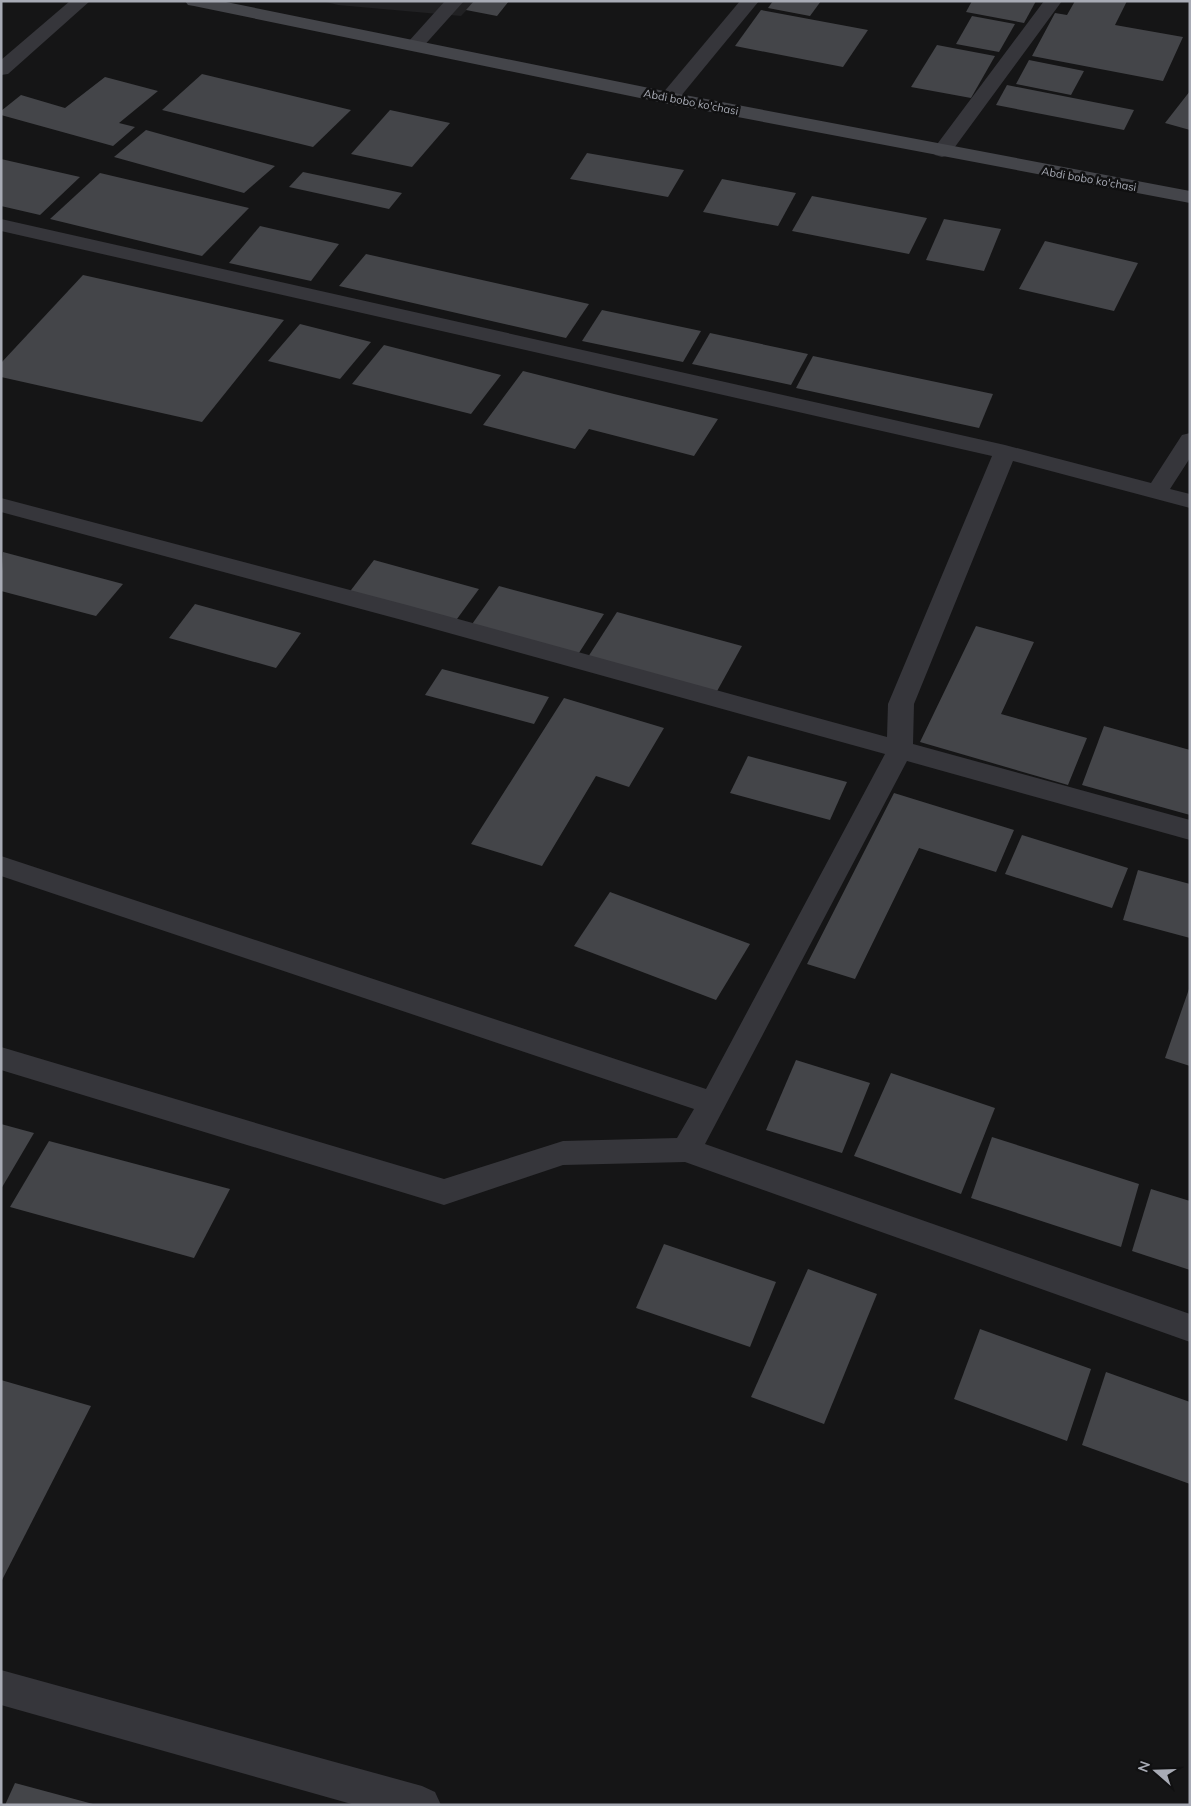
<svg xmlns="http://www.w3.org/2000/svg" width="1191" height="1806" font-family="Mulish,sans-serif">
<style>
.built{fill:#212123}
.building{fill:#444549}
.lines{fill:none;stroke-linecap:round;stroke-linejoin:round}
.minor{fill:#36363b;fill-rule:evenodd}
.secondary{fill:#44454a;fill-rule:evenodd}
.labels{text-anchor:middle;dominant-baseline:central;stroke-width:5;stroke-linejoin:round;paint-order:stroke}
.far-street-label{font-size:11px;fill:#a8abb5;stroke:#101011}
</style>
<rect width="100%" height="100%" fill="#151516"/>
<polygon class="built" points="322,1 475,1 461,16 338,5"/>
<g class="building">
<polygon points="474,1 509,1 497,16 466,10"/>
<polygon points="773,1 821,1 810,16 768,8"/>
<polygon points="972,1 1036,1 1024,23 966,12"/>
<polygon points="1075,1 1127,1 1115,25 1183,37 1163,81 1032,56 1055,13 1067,15"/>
<polygon points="761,10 868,30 843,67 735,46"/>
<polygon points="972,16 1015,24 999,52 956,44"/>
<polygon points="937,45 995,56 971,98 911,87"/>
<polygon points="1029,60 1084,71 1071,95 1016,84"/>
<polygon points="202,74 351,110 313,147 162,110"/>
<polygon points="105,77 158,91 119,123 135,127 113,146 1,115 1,111 21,95 65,108"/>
<polygon points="1007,85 1134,110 1124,130 996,105"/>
<polygon points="1190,91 1190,130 1165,123"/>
<polygon points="390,110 450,123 412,167 351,154"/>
<polygon points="146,130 275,166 244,193 114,157"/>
<polygon points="587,153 684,170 668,197 570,179"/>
<polygon points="1,159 80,177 40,215 1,206"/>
<polygon points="303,172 402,193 389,209 289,187"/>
<polygon points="100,173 249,208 202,256 50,219"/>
<polygon points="722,179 796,193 778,226 703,212"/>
<polygon points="812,196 927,218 909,254 792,231"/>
<polygon points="944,219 1001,229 984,271 926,260"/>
<polygon points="260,226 339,244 311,281 229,263"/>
<polygon points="1045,241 1138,263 1114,311 1019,289"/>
<polygon points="366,254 589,304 566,338 339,286"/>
<polygon points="83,275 284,320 202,422 1,377 1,363"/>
<polygon points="602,310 701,331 683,362 582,341"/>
<polygon points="300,324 371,342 340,379 268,361"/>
<polygon points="710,333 808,354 791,385 692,364"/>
<polygon points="384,345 501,375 471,414 352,384"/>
<polygon points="813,356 993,394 979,428 796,388"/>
<polygon points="523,371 614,394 718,419 694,456 589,429 575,449 483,425"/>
<polygon points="3,552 123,584 96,616 1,591"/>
<polygon points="374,560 479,589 454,623 348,594"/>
<polygon points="499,586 604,614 577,656 470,627"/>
<polygon points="195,604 301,633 276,668 169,638"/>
<polygon points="617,612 742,646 716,693 588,657"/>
<polygon points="976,626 1034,642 1001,714 1087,738 1068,785 920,742"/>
<polygon points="442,669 549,697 534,724 425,695"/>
<polygon points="564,698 664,728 629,787 596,776 542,866 471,844"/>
<polygon points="1104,726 1190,750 1190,815 1082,785"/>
<polygon points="748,756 847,782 830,820 730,793"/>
<polygon points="894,793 1014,830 996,872 919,848 855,979 807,964"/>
<polygon points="1022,835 1128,868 1112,908 1005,874"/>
<polygon points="1138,870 1190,884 1190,938 1123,920"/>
<polygon points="610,892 750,944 716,1000 574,946"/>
<polygon points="1189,989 1190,989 1190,1066 1165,1058"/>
<polygon points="796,1060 870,1083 842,1153 766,1130"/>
<polygon points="891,1073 995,1108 961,1194 854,1156"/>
<polygon points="1,1124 34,1133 1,1189"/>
<polygon points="992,1137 1139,1184 1121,1247 971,1198"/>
<polygon points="49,1141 230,1189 194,1258 10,1207"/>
<polygon points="1151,1189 1190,1201 1190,1270 1132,1251"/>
<polygon points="664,1244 776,1282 750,1347 636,1308"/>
<polygon points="808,1269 877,1294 824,1424 751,1397"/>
<polygon points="980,1329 1091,1369 1067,1441 954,1399"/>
<polygon points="1106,1372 1190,1402 1190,1484 1082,1445"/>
<polygon points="1,1380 91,1406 1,1582"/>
<polygon points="15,1783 93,1804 93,1805 5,1805"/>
</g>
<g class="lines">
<g class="minor">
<polygon points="70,1 90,1 8,74 1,75 1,60"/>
<polygon points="445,1 464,1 421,49 415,50 409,49 406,45 409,41"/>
<polygon points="740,1 759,1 676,102 669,104 662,102 660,98 662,94"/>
<polygon points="1044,1 1062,1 949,155 942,157 935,155 932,151 935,147"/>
<polygon points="1,219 1005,445 1151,483 1182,435 1190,433 1190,458 1170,489 1190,494 1190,508 1013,461 914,704 913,744 1190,820 1190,840 907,761 705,1144 1190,1314 1190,1342 685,1162 563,1165 444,1205 1,1070 1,1047 444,1179 563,1141 677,1138 694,1109 1,876 1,856 706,1089 885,754 402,620 1,512 1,498 407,605 887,737 888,704 992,456 1,231"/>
<polygon points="1,1670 422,1786 435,1792 441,1805 355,1805 1,1705"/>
</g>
<polygon class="secondary" points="185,1 221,1 669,92 1190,191 1190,203 669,104 194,6 188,5"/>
</g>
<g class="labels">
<g class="far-street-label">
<text transform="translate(691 102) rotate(11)">Abdi bobo ko'chasi</text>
<text transform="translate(1089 179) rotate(10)">Abdi bobo ko'chasi</text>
</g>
</g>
<rect width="1191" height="1806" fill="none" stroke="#a8abb5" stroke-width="5"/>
<g transform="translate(1156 1771) rotate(290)" stroke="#101011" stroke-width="4" paint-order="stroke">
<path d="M0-4L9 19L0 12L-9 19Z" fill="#a8abb5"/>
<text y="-8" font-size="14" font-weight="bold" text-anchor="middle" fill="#a8abb5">N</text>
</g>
</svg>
